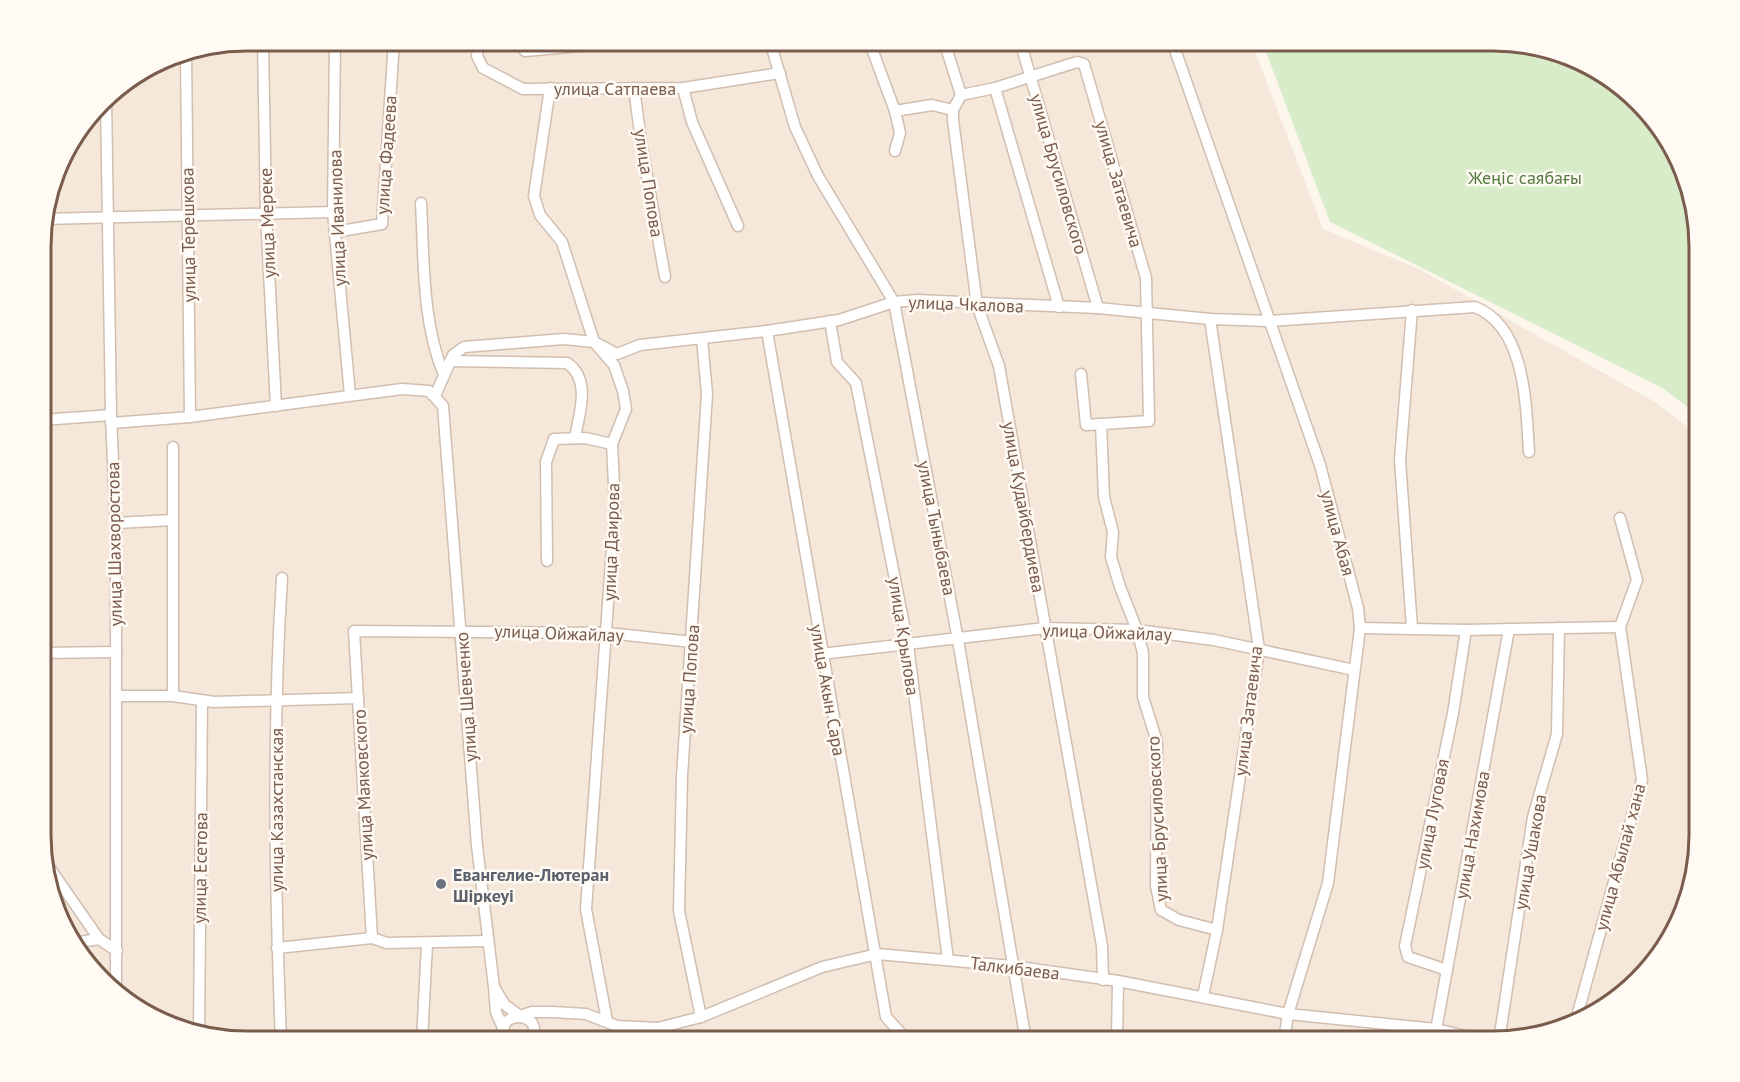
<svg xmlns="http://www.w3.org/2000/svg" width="1740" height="1082" font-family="'PT Sans',sans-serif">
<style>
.residential{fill:#f5e8da}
.green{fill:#d8ecc9}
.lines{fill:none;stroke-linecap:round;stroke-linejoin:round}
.minor-casing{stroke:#d1beb0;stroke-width:13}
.minor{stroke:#fff;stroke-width:10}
.worship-dot{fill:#6b7280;stroke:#fffaf3;stroke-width:2}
.labels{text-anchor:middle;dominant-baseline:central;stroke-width:5;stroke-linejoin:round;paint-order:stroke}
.street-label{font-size:18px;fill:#7a5c4d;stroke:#fffaf3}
.park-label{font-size:18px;fill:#537a41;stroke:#fffaf3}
.worship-label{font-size:18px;font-weight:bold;fill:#5b616d;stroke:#fffaf3;text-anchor:start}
.rim{fill:none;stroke:#7a5c4d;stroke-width:3}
</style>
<rect width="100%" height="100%" fill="#fdf6ec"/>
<polygon class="residential" points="247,41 1251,41 1323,229 1417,268 1655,402 1699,436 1699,848 1665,949 1597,1014 1506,1041 247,1041 193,1034 133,1007 68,939 42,862 42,220 62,155 111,92 168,56"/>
<polygon class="green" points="1262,41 1493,41 1559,51 1607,75 1672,143 1699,233 1699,416 1664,389 1330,222"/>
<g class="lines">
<g class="minor-casing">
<g id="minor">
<polyline points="263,41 266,214 276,406"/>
<polyline points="335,41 333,212 350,395"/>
<polyline points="479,41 477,56 483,68 523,89 683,88 780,73"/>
<polyline points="770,41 795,127 818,176 894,302 958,640 1026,1041"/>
<polyline points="869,41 895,111 900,133 895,151"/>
<polyline points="944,41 961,95 953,110 953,120 977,305 999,366 1102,946 1103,980"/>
<polyline points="1020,41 1098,308"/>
<polyline points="1172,41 1320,465 1358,608 1360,628 1328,883 1288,1014 1284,1041"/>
<polyline points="525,51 634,41"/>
<polyline points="186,53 190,417"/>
<polyline points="550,88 534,196 540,215 562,242 594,342 614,365 623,391 626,409 612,444 615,506 586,909 607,1021"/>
<polyline points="634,88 642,148 665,277"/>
<polyline points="683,88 692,122 738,226"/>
<polyline points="995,88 1059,307"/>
<polyline points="961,95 995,88 1077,62 1084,64 1146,278 1149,421 1086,425 1081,374"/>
<polyline points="106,98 111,415 116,533 116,990"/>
<polyline points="895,111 932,105 953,110"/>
<path d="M421 203C424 260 422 323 444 375"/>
<polyline points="43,219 333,212"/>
<polyline points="335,232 382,224 394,41"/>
<polyline points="1412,310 1400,460 1412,628"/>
<polyline points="830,321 837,362 856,383 908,645 948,960"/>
<polyline points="767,331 886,1017 908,1041"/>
<path d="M450 361 567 363C591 379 580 412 575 437"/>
<path d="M435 396 453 355 464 347 564 339 594 342 617 354 640 345 767 331 839 320 894 302 917 300 1098 308 1210 319 1269 321 1475 307C1526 327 1526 406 1529 452"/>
<polyline points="42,420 111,415"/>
<polyline points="111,423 190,417 402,389 429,391 443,406 477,846 494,987"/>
<polyline points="1101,424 1104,497 1113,532 1111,557 1120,587 1137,630 1143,653 1143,697 1157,742 1156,886 1161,910 1179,920 1217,930"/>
<polyline points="116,523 173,520"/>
<polyline points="547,561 546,462 554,439 585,438 612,444"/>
<polyline points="1360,628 1466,630 1620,627"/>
<polyline points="42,653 116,652"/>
<polyline points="821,654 1045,628 1137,630 1214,640 1354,670"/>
<polyline points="116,696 173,696 214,702 358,698"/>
<polyline points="173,696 173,447"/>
<polyline points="42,857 99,939 117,951"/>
<polyline points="372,938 354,631 608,633 692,642"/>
<polyline points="73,943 99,939"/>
<polyline points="277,948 372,938 387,943 488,941"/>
<polyline points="1447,970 1408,957 1405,946 1453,713 1466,630"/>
<polyline points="1203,996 1217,930 1259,649 1210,319"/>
<polyline points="701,1017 679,911 682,776 707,394 702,339"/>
<polyline points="1576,1020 1642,780 1620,627 1637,580 1620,518"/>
<polyline points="617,1026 621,1041"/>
<polyline points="504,1030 496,1012 494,987 505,1005 520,1016 532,1012 553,1012 586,1014 617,1026 658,1028 701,1017 822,967 877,954 1012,966 1118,981 1288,1014 1436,1029 1486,1041"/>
<polyline points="199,1035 202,700"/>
<path d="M281 1041C275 887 272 732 282 578"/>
<polyline points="422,1041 427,944"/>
<path d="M508 1041C486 1009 552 1010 529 1041"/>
<polyline points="1117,1041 1118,981"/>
<polyline points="1434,1041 1509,629"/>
<polyline points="1499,1041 1533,817 1557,734 1559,628"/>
</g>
</g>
<use href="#minor" class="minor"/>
</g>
<circle class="worship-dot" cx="441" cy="884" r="6"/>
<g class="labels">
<g class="street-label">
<text x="615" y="88">улица Сатпаева</text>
<text transform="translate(386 155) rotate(-86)">улица Фадеева</text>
<text transform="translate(1059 174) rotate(74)">улица Брусиловского</text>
<text transform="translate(649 183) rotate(81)">улица Попова</text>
<text transform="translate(1119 184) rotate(74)">улица Затаевича</text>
<text transform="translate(337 218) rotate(-92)">улица Иванилова</text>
<text transform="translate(267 223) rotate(-92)">улица Мереке</text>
<text transform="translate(188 235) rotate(-91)">улица Терешкова</text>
<text transform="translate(966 304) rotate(2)">улица Чкалова</text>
<text transform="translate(1024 507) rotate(80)">улица Кудайбердиева</text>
<text transform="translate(937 528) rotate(79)">улица Тыныбаева</text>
<text transform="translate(1338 533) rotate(75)">улица Абая</text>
<text transform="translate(611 542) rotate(-88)">улица Даирова</text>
<text transform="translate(114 544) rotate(-91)">улица Шахворостова</text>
<text transform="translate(1107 632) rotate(2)">улица Ойжайлау</text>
<text transform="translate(559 633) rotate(2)">улица Ойжайлау</text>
<text transform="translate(904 636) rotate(81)">улица Крылова</text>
<text transform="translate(689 679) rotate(-86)">улица Попова</text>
<text transform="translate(828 690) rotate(80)">улица Акын Сара</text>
<text transform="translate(466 697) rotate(-94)">улица Шевченко</text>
<text transform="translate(1248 711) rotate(-83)">улица Затаевича</text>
<text transform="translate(363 785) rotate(-93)">улица Маяковского</text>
<text transform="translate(276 810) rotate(-90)">улица Казахстанская</text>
<text transform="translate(1432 814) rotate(-79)">улица Луговая</text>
<text transform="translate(1157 819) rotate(-93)">улица Брусиловского</text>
<text transform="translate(1472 835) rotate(-80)">улица Нахимова</text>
<text transform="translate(1530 852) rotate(-80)">улица Ушакова</text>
<text transform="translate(1620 857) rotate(-75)">улица Абылай хана</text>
<text transform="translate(200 868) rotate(-89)">улица Есетова</text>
<text transform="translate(1015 968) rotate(7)">Талкибаева</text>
</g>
<g class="park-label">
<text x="1525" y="177">Жеңіс саябағы</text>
</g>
<g class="worship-label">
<text x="453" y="874">Евангелие-Лютеран<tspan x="453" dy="21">Шіркеуі</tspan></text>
</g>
</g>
<path d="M0 0H1740V1082H0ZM247 51H1493A196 196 0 0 1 1689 247V835A196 196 0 0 1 1493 1031H247A196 196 0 0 1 51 835V247A196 196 0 0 1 247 51Z" fill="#fffaf3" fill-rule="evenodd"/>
<path class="rim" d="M247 51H1493A196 196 0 0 1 1689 247V835A196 196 0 0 1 1493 1031H247A196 196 0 0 1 51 835V247A196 196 0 0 1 247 51Z"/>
</svg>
